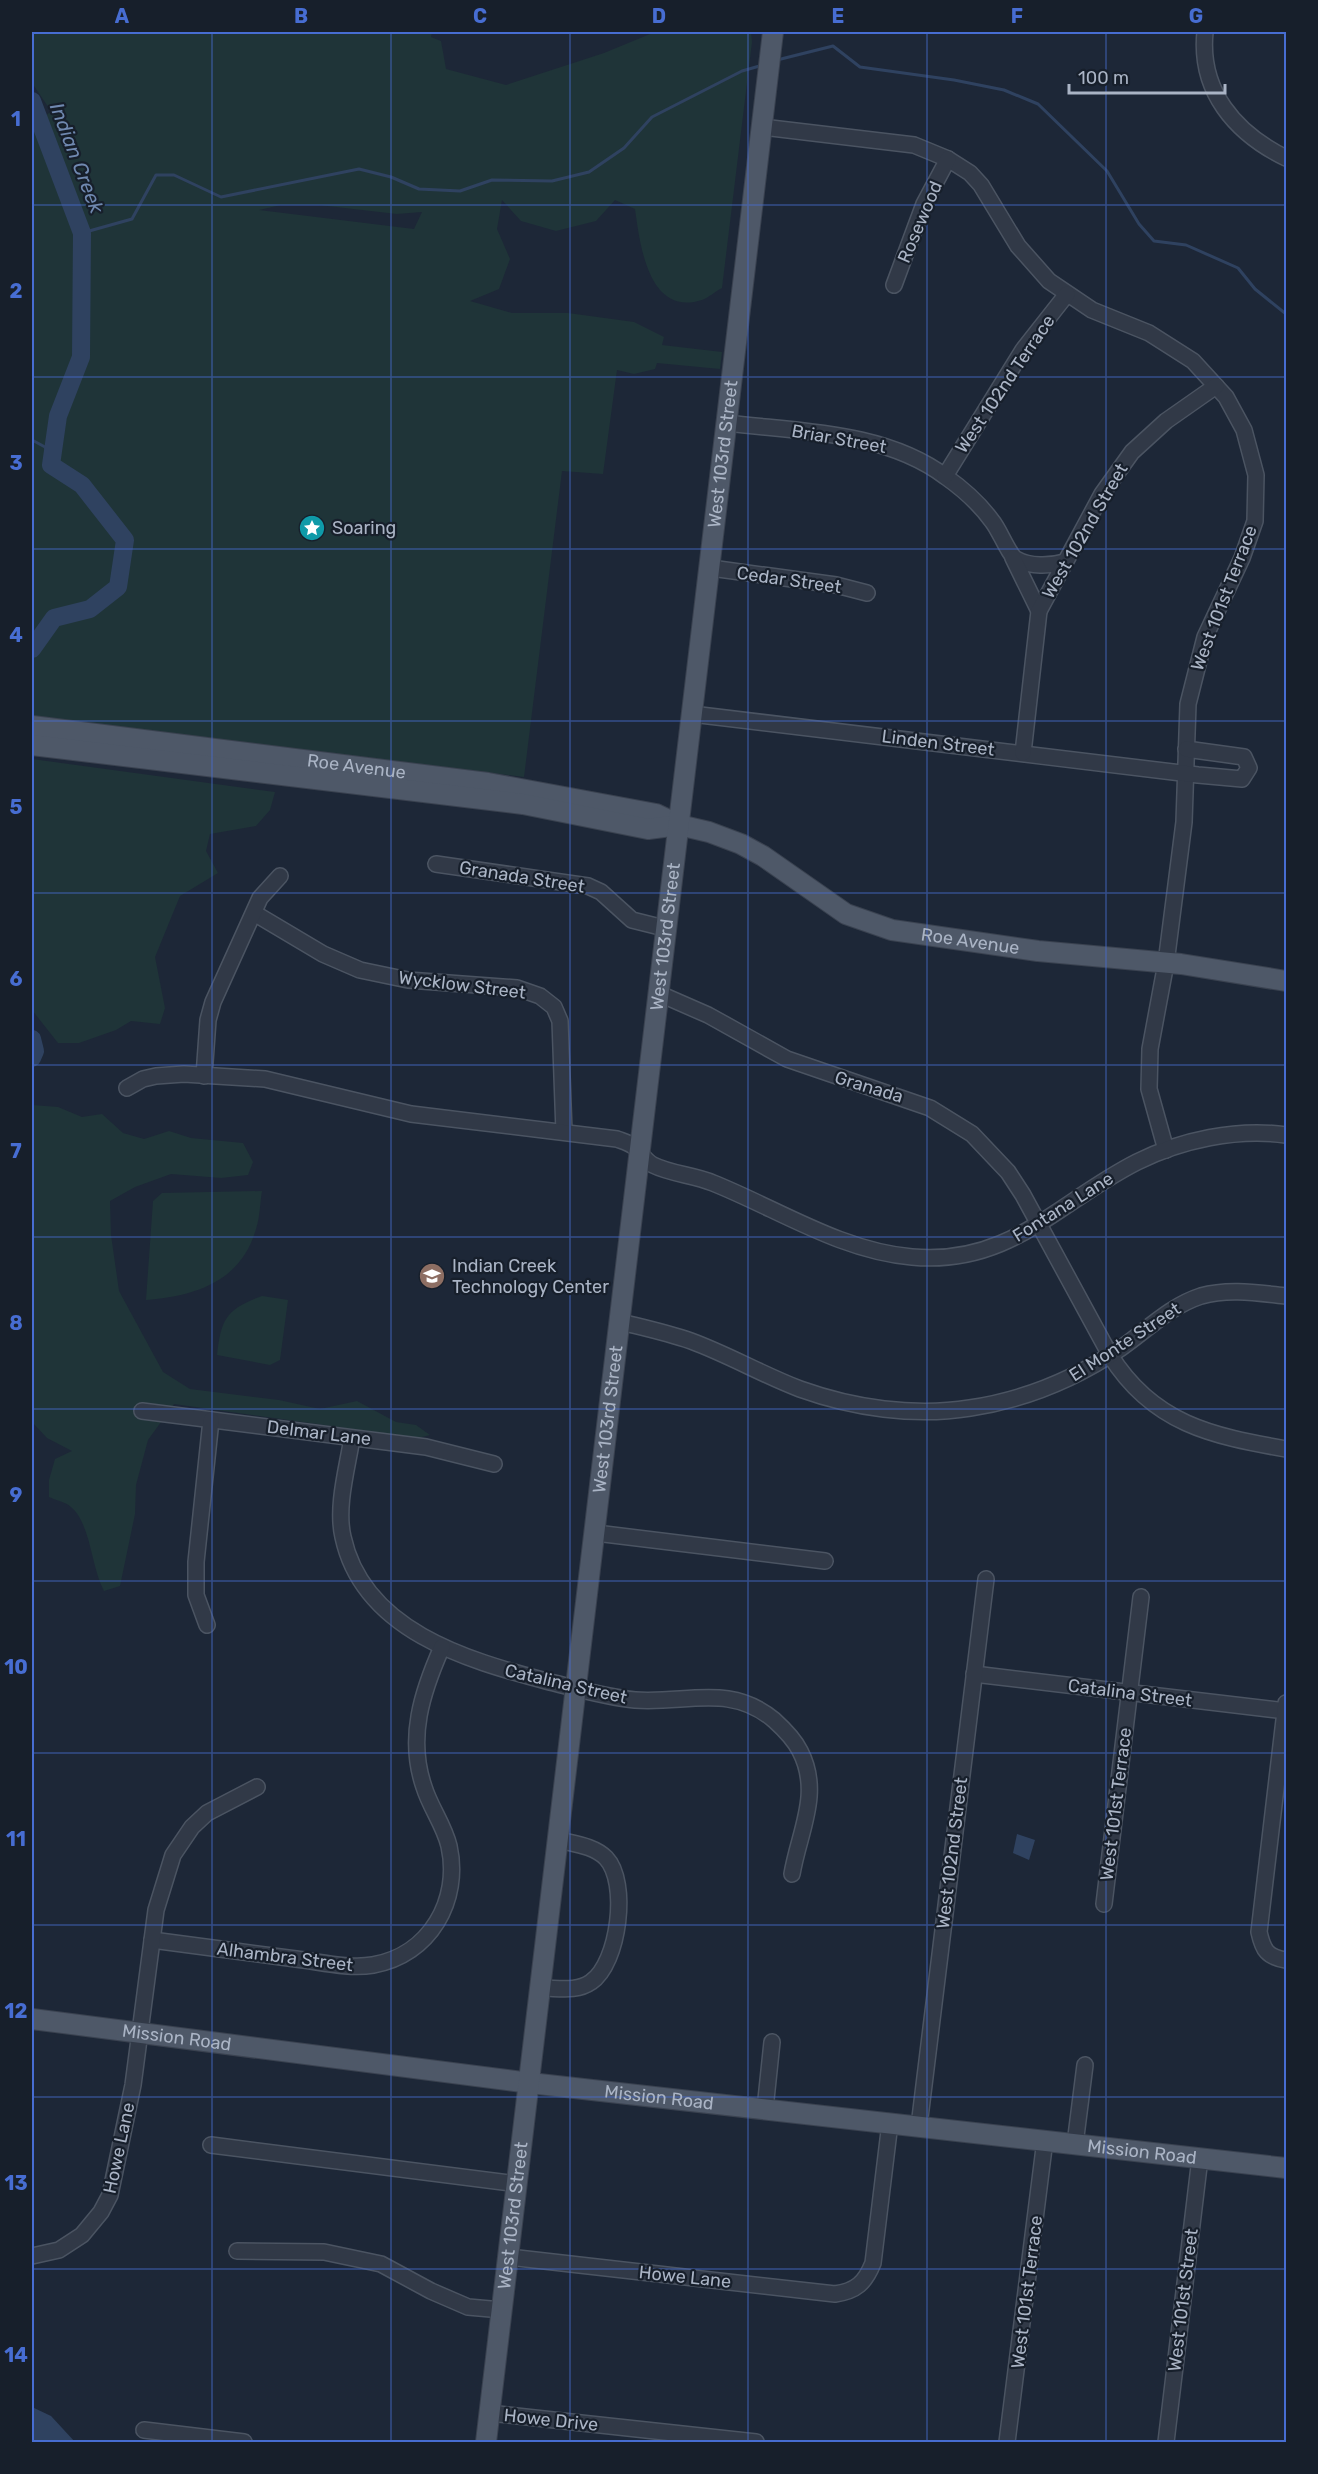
<svg xmlns="http://www.w3.org/2000/svg" width="1318" height="2474" font-family="Rubik,sans-serif">
<style>
.green{fill:#1f3438;fill-rule:evenodd}
.water{fill:#2f4260}
.lines{fill:none;stroke-linecap:round;stroke-linejoin:round}
.stream{stroke:#2f4260;stroke-width:3}
.river{stroke:#2f4260;stroke-width:18}
.minor-casing{stroke:#4b5462;stroke-width:18}
.major-casing{stroke:#3a4250;stroke-width:22}
.minor{stroke:#313947;stroke-width:15}
.major{stroke:#4e5868;stroke-width:20}
.grid{fill:none;stroke:#476dd2;stroke-width:1.5;stroke-opacity:0.55}
.labels{text-anchor:middle;dominant-baseline:central;stroke-width:4.5;stroke-linejoin:round;paint-order:stroke}
.street-label{font-size:18px;fill:#aab4c5;stroke:#171f2b}
.poi-label{font-size:18px;fill:#aab4c5;stroke:#171f2b;text-anchor:start}
.water-label{font-size:20px;font-style:italic;fill:#7089b0;stroke:#171f2b}
.neatline{fill:none;stroke:#476dd2;stroke-width:2}
.grid-label{font-size:20px;text-anchor:middle;font-weight:bold;fill:#476dd2}
</style>
<rect width="100%" height="100%" fill="#1d2737"/>
<g class="green">
<path d="M32 32H432L431 37 441 41 446 69 506 85 604 53 655 32H751L752 42 722 288C716 291 708 298 702 300 648 317 640 244 635 209L615 200 596 221 556 231 521 221 502 200 497 229 510 259 499 289 470 301 512 313H568L634 322 664 337 662 345 722 352 720 369 657 363 655 369 634 374 617 370 603 474 562 471 524 777 32 716V129L51 111 32 83ZM281 205H319L397 214 422 212 414 229 259 210Z"/>
<polygon points="32,759 275,792 270,810 256,826 210,834 206,851 218,873 180,896 155,957 165,1008 160,1024 131,1021 116,1030 79,1043 58,1043 32,1010"/>
<path d="M32 1105 58 1107 82 1117 102 1114 123 1133 144 1139 169 1131 191 1138 243 1143 253 1162 248 1175 221 1178 171 1174 135 1187 110 1201 111 1235 119 1291 163 1372 190 1389 279 1400 320 1409 357 1401 396 1422 416 1425 430 1435 418 1438 174 1404 148 1440 136 1485 135 1514 120 1586 104 1591C91 1567 91 1524 71 1507 66 1502 55 1500 49 1497V1480L55 1459 72 1451 47 1438 32 1422Z"/>
<path d="M262 1191C260 1203 260 1217 256 1229 241 1282 195 1296 146 1300L153 1201 162 1193Z"/>
<path d="M262 1296 288 1300 280 1360 270 1365 217 1355C221 1318 227 1309 262 1296Z"/>
</g>
<g class="water">
<polygon points="1017,1834 1035,1840 1029,1860 1013,1853"/>
<polygon points="32,2407 51,2416 75,2442 32,2442"/>
</g>
<g class="lines">
<g class="stream">
<polyline points="777,60 833,46 860,67 954,80 1004,90 1038,104 1107,171 1139,224 1154,241 1186,245 1238,268 1255,289 1286,314"/>
<polyline points="82,233 132,219 156,175 174,175 221,197 359,169 391,177 419,189 460,191 492,180 552,181 589,172 624,148 652,117 742,71 763,65"/>
<polyline points="32,440 45,447 52,461"/>
</g>
<g class="river">
<polyline points="32,101 82,233 81,357 58,416 51,465 82,485 125,540 118,587 90,609 54,618 32,649"/>
<polyline points="32,1039 35,1051 32,1058"/>
</g>
<g class="minor-casing">
<g id="minor">
<path d="M1205 32C1199 91 1235 133 1286 158"/>
<polyline points="762,127 914,145 948,159 970,173 981,185 1018,246 1049,281 1092,310 1149,333 1193,361 1226,397 1244,430 1256,475 1255,521 1242,558 1205,637 1188,704 1184,822 1166,963 1150,1049 1149,1089 1166,1150"/>
<polyline points="894,285 924,204 948,159"/>
<path d="M727 423C801 432 885 431 946 477 963 489 979 503 992 521 999 529 1009 555 1016 559 1030 567 1050 566 1065 562"/>
<polyline points="945,476 1023,350 1067,294"/>
<polyline points="1013,558 1039,611"/>
<polyline points="711,568 836,585 867,593"/>
<polyline points="692,714 1198,775 1242,779 1249,768 1244,757 1186,749"/>
<polyline points="1023,753 1039,611 1102,494 1132,452 1166,421 1216,386"/>
<polyline points="436,864 588,886 601,892 632,920 668,929"/>
<polyline points="254,913 323,954 360,970 408,980 517,988 540,996 554,1007 560,1021 564,1132"/>
<path d="M660 994 708 1015 787 1059 930 1108 972 1134 1008 1172 1023 1195 1110 1355C1153 1424 1212 1436 1286 1449"/>
<polyline points="204,1076 208,1020 213,1002 260,898 280,876"/>
<path d="M127 1088 143 1079 156 1076 184 1074 265 1079 411 1114 617 1139C622 1141 629 1143 633 1146 640 1151 645 1161 653 1165 671 1174 694 1175 713 1183 778 1209 841 1251 912 1257 1010 1266 1058 1202 1137 1162 1181 1140 1237 1128 1286 1135"/>
<path d="M621 1322C645 1328 668 1333 691 1341 729 1355 763 1375 800 1389 853 1408 914 1417 970 1408 1024 1400 1075 1379 1121 1348 1147 1330 1170 1306 1201 1296 1229 1288 1258 1293 1286 1296"/>
<polyline points="142,1411 426,1447 494,1464"/>
<path d="M352 1438C347 1469 336 1507 343 1537 363 1630 466 1660 546 1681 575 1688 605 1697 635 1700 686 1704 730 1683 774 1720 784 1729 794 1739 800 1751 822 1793 799 1832 792 1874"/>
<polyline points="596,1533 825,1561"/>
<polyline points="207,1625 196,1595 196,1562 211,1420"/>
<polyline points="974,1674 1286,1711"/>
<path d="M1286 1703 1259 1932C1263 1950 1267 1957 1286 1960"/>
<polyline points="1104,1904 1141,1597"/>
<path d="M152 1940C200 1946 248 1953 296 1959 321 1962 349 1969 373 1965 430 1955 461 1900 449 1846 444 1825 430 1807 424 1787 407 1738 422 1692 442 1647"/>
<path d="M542 1988C559 1988 577 1992 591 1982 619 1963 629 1882 606 1858 594 1846 575 1844 559 1840"/>
<polyline points="765,2109 772,2042"/>
<polyline points="919,2126 986,1579"/>
<polyline points="1075,2144 1085,2065"/>
<polyline points="211,2145 518,2184"/>
<polyline points="237,2251 324,2252 381,2264 431,2291 468,2307 502,2310"/>
<polyline points="32,2256 59,2250 82,2235 101,2212 110,2195 133,2085 156,1910 173,1855 192,1827 207,1813 257,1787"/>
<path d="M509 2257 835 2294C856 2291 865 2283 873 2263L890 2123"/>
<polyline points="490,2413 756,2442"/>
<polyline points="144,2430 244,2442"/>
<polyline points="1007,2442 1045,2140"/>
<polyline points="1166,2442 1200,2158"/>
</g>
</g>
<g class="major-casing">
<g id="major">
<path id="s1" d="M32 726 488 783 656 814 679 825 709 832 741 844 763 856 846 914 892 930 1038 951 1181 964 1286 981"/>
<polyline points="32,745 523,804 648,829 679,825"/>
<path id="s2" d="M32 2019 530 2083 1286 2168"/>
<path id="s3" d="M486 2442 773 32"/>
</g>
</g>
<use href="#minor" class="minor"/>
<use href="#major" class="major"/>
</g>
<path class="grid" d="M212 32V2442M391 32V2442M570 32V2442M748 32V2442M927 32V2442M1106 32V2442M32 205H1286M32 377H1286M32 549H1286M32 721H1286M32 893H1286M32 1065H1286M32 1237H1286M32 1409H1286M32 1581H1286M32 1753H1286M32 1925H1286M32 2097H1286M32 2269H1286"/>
<defs>
<g id="sight-disc" transform="scale(1.35)"><circle r="9.5" fill="#0f9aa8" stroke="#171f2b"/><path d="M0-6L1.8-2.2L6-1.7L2.9 1.2L3.7 5.4L0 3.3L-3.7 5.4L-2.9 1.2L-6-1.7L-1.8-2.2Z" fill="#fff"/></g>
<g id="school-disc" transform="scale(1.35)"><circle r="9.5" fill="#8d6e63" stroke="#171f2b"/><path d="M0-5L7-2L0 1L-7-2ZM-4 1L0 2.5L4 1V4Q0 6-4 4Z" fill="#fff"/></g>
</defs>
<g fill-rule="evenodd">
<use href="#sight-disc" x="312" y="528"/>
<use href="#school-disc" x="432" y="1276"/>
</g>
<g class="labels">
<g class="street-label">
<text transform="translate(920 222) rotate(-67)">Rosewood</text>
<text transform="translate(1005 384) rotate(-56)">West 102nd Terrace</text>
<text transform="translate(839 439) rotate(10)">Briar Street</text>
<text stroke="none"><textPath href="#s3" startOffset="2002">West 103rd Street</textPath></text>
<text transform="translate(1085 531) rotate(-60)">West 102nd Street</text>
<text transform="translate(789 580) rotate(8)">Cedar Street</text>
<text transform="translate(1224 598) rotate(-69)">West 101st Terrace</text>
<text transform="translate(938 743) rotate(7)">Linden Street</text>
<text stroke="none"><textPath href="#s1" startOffset="327">Roe Avenue</textPath></text>
<text transform="translate(522 877) rotate(9)">Granada Street</text>
<text stroke="none"><textPath href="#s3" startOffset="1516">West 103rd Street</textPath></text>
<text stroke="none"><textPath href="#s1" startOffset="975">Roe Avenue</textPath></text>
<text transform="translate(462 985) rotate(7)">Wycklow Street</text>
<text transform="translate(869 1087) rotate(17)">Granada</text>
<text transform="translate(1063 1207) rotate(-32)">Fontana Lane</text>
<text transform="translate(1125 1342) rotate(-33)">El Monte Street</text>
<text stroke="none"><textPath href="#s3" startOffset="1030">West 103rd Street</textPath></text>
<text transform="translate(319 1433) rotate(7)">Delmar Lane</text>
<text transform="translate(566 1684) rotate(13)">Catalina Street</text>
<text transform="translate(1130 1693) rotate(7)">Catalina Street</text>
<text transform="translate(1116 1804) rotate(-83)">West 101st Terrace</text>
<text transform="translate(952 1853) rotate(-83)">West 102nd Street</text>
<text transform="translate(285 1957) rotate(7)">Alhambra Street</text>
<text stroke="none"><textPath href="#s2" startOffset="146">Mission Road</textPath></text>
<text stroke="none"><textPath href="#s2" startOffset="632">Mission Road</textPath></text>
<text transform="translate(119 2148) rotate(-78)">Howe Lane</text>
<text stroke="none"><textPath href="#s2" startOffset="1118">Mission Road</textPath></text>
<text stroke="none"><textPath href="#s3" startOffset="228">West 103rd Street</textPath></text>
<text transform="translate(685 2277) rotate(6)">Howe Lane</text>
<text transform="translate(1027 2292) rotate(-83)">West 101st Terrace</text>
<text transform="translate(1183 2300) rotate(-83)">West 101st Street</text>
<text transform="translate(551 2420) rotate(6)">Howe Drive</text>
</g>
<g class="poi-label">
<text x="332" y="528">Soaring</text>
<text x="452" y="1266">Indian Creek<tspan x="452" dy="21">Technology Center</tspan></text>
</g>
<g class="water-label">
<text transform="translate(77 158) rotate(69)">Indian Creek</text>
</g>
</g>
<rect width="1318" height="2474" fill="none" stroke="#171f2b" stroke-width="66"/>
<path d="M1069 84v9h156v-9" fill="none" stroke="#aab4c5" stroke-width="3"/>
<text x="1078" y="84" font-size="18" fill="#aab4c5" stroke="#171f2b" stroke-width="4.5" paint-order="stroke">100 m</text>
<rect x="33" y="33" width="1252" height="2408" class="neatline"/>
<g class="grid-label">
<text x="122" y="23">A</text>
<text x="301" y="23">B</text>
<text x="480" y="23">C</text>
<text x="659" y="23">D</text>
<text x="838" y="23">E</text>
<text x="1017" y="23">F</text>
<text x="1196" y="23">G</text>
<text x="16" y="126">1</text>
<text x="16" y="298">2</text>
<text x="16" y="470">3</text>
<text x="16" y="642">4</text>
<text x="16" y="814">5</text>
<text x="16" y="986">6</text>
<text x="16" y="1158">7</text>
<text x="16" y="1330">8</text>
<text x="16" y="1502">9</text>
<text x="16" y="1674">10</text>
<text x="16" y="1846">11</text>
<text x="16" y="2018">12</text>
<text x="16" y="2190">13</text>
<text x="16" y="2362">14</text>
</g>
</svg>
